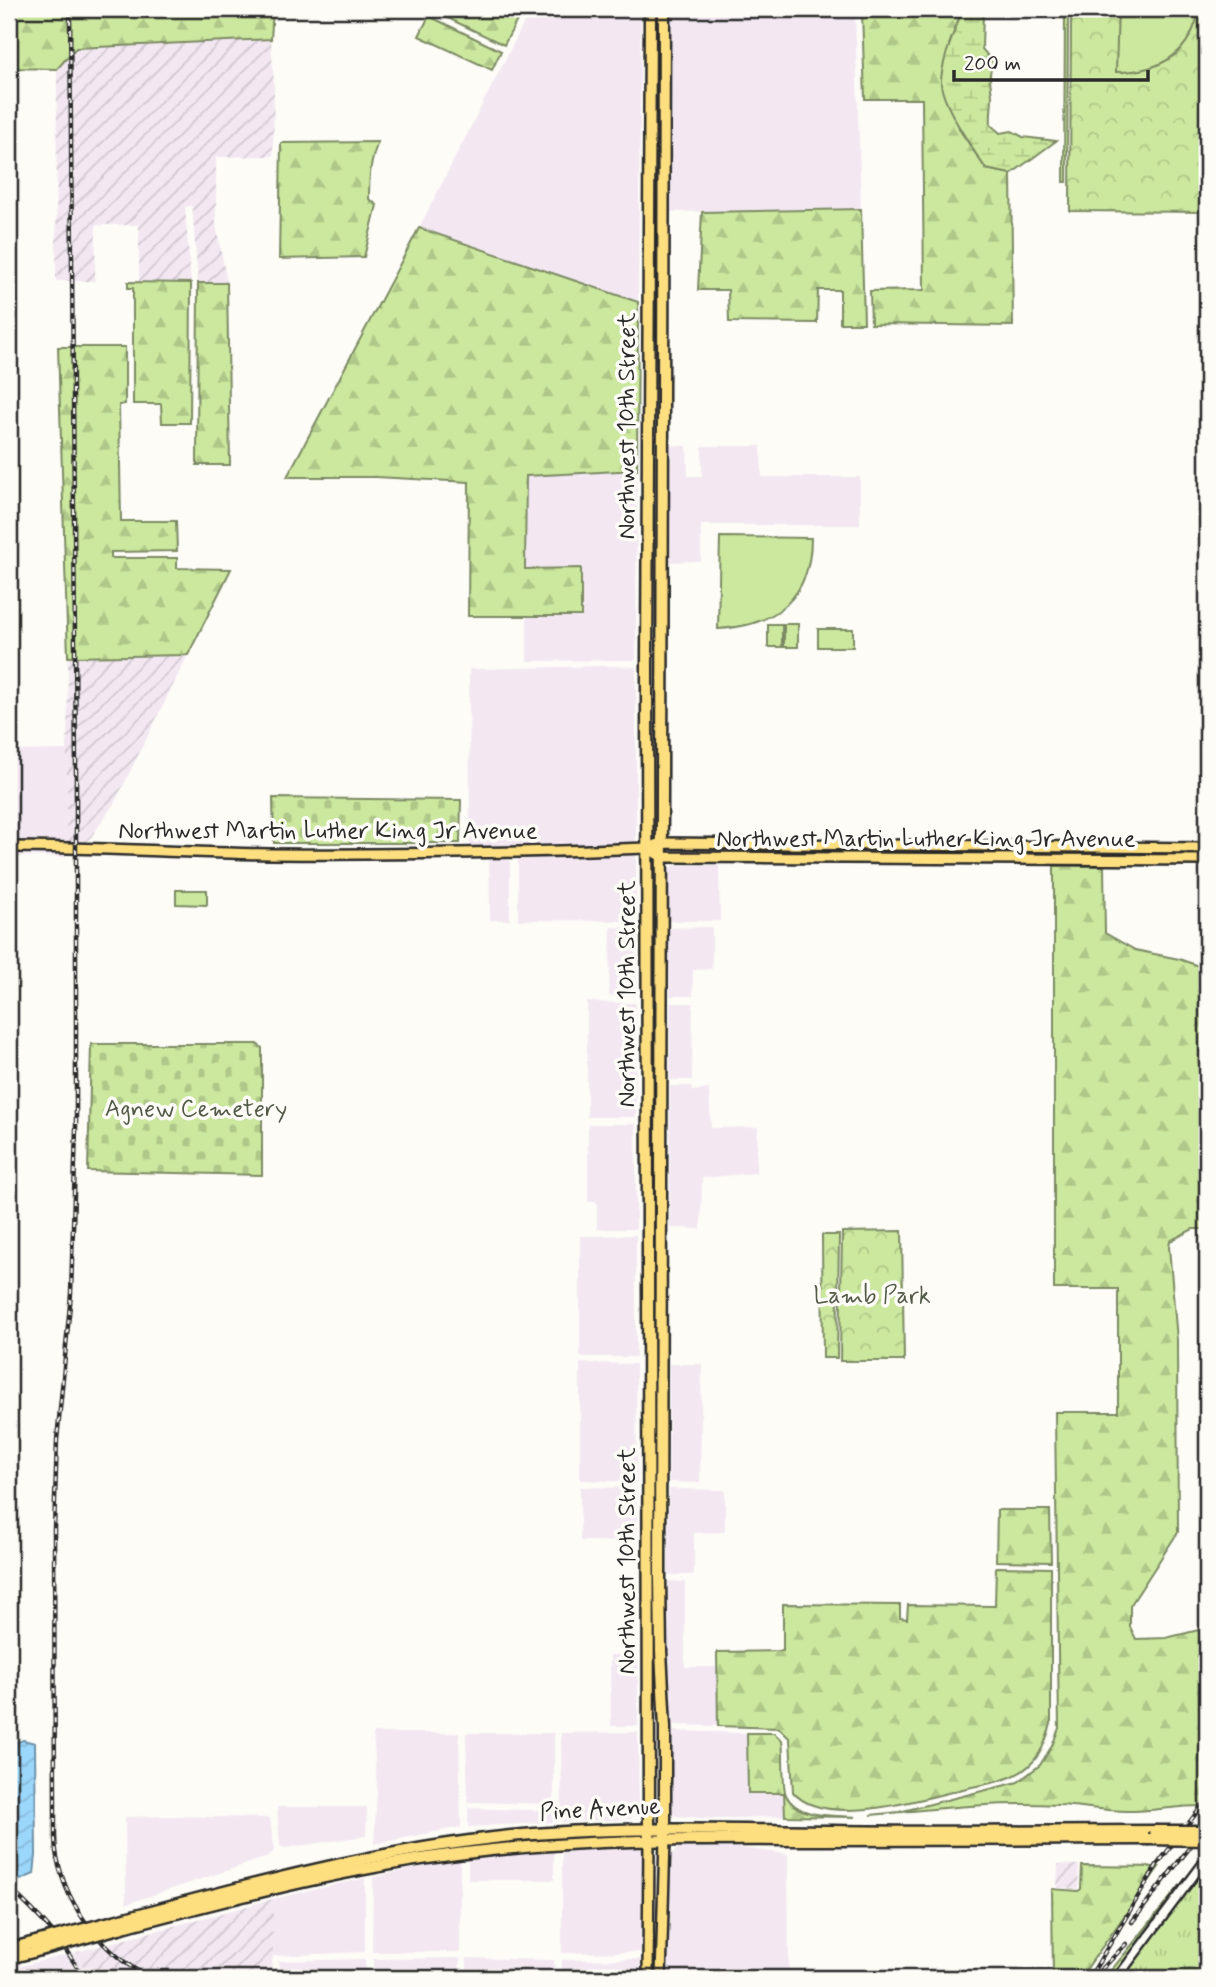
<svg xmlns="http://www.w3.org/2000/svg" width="1216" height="1987" font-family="Mynerve,sans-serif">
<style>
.built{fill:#f3e8f2}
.industrial{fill:url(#industrial-furrows)}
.grass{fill:url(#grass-tufts);stroke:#7c8a64;stroke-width:2}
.forest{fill:url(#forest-firs);stroke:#7c8a64;stroke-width:2}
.wetland{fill:url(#wetland-marsh);stroke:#7c8a64;stroke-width:2}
.cemetery{fill:url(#cemetery-stones);stroke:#7c8a64;stroke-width:2}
.park{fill:url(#park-crowns);stroke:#7c8a64;stroke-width:2}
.pitch{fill:#cce89e;stroke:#7c8a64;stroke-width:2}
.water{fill:url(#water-waves);stroke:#6e92a8;stroke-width:2}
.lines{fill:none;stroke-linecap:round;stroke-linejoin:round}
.minor-casing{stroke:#2b2b2b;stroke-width:12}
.major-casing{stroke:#2b2b2b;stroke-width:14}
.highway-casing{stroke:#2b2b2b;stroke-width:15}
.minor{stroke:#fdfcf7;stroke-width:7}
.major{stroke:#fedf80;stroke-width:9}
.highway{stroke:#fedf80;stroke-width:10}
.rail-casing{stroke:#2b2b2b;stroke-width:4.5}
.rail{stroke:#fdfcf7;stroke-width:2;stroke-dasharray:5;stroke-linecap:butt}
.highway-bridge-casing{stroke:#2b2b2b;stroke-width:15;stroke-linecap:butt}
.highway-bridge{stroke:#fedf80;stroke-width:10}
.labels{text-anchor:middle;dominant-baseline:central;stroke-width:7;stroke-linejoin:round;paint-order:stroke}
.street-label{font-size:24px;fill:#2b2b2b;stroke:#fdfcf7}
.park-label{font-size:24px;fill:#535a48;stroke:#fdfcf7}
</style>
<defs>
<pattern id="industrial-furrows" width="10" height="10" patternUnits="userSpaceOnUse" patternTransform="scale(1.75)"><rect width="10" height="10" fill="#f3e8f2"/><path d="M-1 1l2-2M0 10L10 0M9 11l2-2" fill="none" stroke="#d0c7d0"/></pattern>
<pattern id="grass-tufts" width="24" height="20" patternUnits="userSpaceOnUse" patternTransform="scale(1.75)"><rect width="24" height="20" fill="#cce89e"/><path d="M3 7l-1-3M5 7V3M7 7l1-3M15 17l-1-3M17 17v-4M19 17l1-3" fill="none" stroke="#afc788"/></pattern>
<pattern id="forest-firs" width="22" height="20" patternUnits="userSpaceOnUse" patternTransform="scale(1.75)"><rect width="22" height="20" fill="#cce89e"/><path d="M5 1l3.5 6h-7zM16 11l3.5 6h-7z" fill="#afc788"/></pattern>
<pattern id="wetland-marsh" width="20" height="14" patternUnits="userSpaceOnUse" patternTransform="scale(1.75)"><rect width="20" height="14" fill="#cce89e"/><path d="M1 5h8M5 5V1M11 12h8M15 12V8" fill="none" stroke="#afc788"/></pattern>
<pattern id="cemetery-stones" width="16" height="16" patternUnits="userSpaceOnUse" patternTransform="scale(1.75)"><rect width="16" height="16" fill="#cce89e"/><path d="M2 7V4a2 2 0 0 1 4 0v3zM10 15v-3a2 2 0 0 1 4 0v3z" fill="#afc788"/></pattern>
<pattern id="park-crowns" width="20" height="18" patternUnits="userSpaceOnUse" patternTransform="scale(1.75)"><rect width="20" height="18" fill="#cce89e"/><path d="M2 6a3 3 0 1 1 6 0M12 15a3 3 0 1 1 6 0" fill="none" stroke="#afc788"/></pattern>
<pattern id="water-waves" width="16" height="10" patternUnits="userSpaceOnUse" patternTransform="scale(1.75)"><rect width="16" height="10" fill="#9bd6fb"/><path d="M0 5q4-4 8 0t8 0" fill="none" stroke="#86b8d7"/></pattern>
</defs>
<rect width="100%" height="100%" fill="#fdfcf7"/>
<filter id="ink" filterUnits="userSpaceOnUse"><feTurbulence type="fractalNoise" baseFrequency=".0143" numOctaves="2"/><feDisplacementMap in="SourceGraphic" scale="14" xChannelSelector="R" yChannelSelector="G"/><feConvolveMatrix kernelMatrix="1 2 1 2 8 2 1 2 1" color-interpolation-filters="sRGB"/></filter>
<g filter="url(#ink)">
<g class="built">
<polygon points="531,9 641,9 638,302 419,228"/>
<polygon points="671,9 855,11 861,209 671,212"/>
<polygon points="670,445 687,446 688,476 702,476 702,446 761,446 762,477 860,477 860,525 701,525 701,561 669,562"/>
<polygon points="637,470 636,660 527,661 527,616 581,615 581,569 525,569 526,475"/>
<polygon points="606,666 636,667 636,845 470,850 469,669"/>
<polygon points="67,750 66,844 9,844 9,751"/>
<polygon points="9,851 66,851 66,857 9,856"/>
<polygon points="636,852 636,921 518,920 518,857"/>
<polygon points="489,857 510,857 510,920 490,920"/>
<polygon points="674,865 719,865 720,921 669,921 669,870"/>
<polygon points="611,927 636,928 636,996 609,996"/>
<polygon points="712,927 712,969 693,970 693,996 670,996 669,928"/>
<polygon points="587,1002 636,1003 636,1117 587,1117"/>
<polygon points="670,1003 693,1003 692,1080 670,1080"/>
<polygon points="670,1086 691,1086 692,1091 709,1089 711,1128 758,1127 756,1173 702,1178 701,1229 670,1228"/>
<polygon points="588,1124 636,1124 636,1229 597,1229 597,1202 588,1202"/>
<polygon points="636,1235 636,1357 580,1357 580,1236"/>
<polygon points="580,1363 636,1364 637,1482 580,1480"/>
<polygon points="669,1364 702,1364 700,1483 669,1482"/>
<polygon points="580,1487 637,1488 637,1542 580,1541"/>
<polygon points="669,1489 725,1490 725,1532 694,1533 694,1575 668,1575"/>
<polygon points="668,1581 685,1582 685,1667 717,1667 718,1726 669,1725"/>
<polygon points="638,1654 638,1726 611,1726 610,1655"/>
<polygon points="669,1731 747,1733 748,1793 785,1793 785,1816 717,1819 675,1816 671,1811 670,1805"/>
<polygon points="638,1732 639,1809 631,1819 562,1822 561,1733"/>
<polygon points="373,1733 459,1733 461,1827 374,1844 377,1789"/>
<polygon points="466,1733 554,1733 554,1804 468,1802"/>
<polygon points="277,1807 367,1807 366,1836 284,1848 280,1846"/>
<polygon points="468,1808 554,1811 554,1822 468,1827"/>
<polygon points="170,1816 270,1818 274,1851 268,1857 126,1904 125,1817"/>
<polygon points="642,1846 641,1952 562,1953 562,1848"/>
<polygon points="680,1847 729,1847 788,1854 789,1973 666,1973 670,1855"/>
<polygon points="542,1848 554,1848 554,1880 468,1880 468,1858"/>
<polygon points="460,1859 460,1952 372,1952 373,1877"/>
<polygon points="365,1878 365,1952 273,1956 273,1899"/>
<polygon points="77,1952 88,1978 9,1978 9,1969"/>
<polygon points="460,1958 459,1978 373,1978 373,1959"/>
<polygon points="467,1958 554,1960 555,1978 467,1978"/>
<polygon points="365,1959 366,1978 278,1978 279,1961"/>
<polygon points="641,1959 640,1978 562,1978 562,1960"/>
</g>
<g class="industrial">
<polygon points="271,39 274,86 273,156 216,157 216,224 227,283 198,283 192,206 185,207 191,283 139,282 139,225 96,225 95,281 56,281 57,69 76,48"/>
<polygon points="188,655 115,802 92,836 84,844 66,844 68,657"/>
<polygon points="1058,1864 1079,1865 1078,1889 1057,1888"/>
<polygon points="273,1899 273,1956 270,1978 88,1978 77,1952"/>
</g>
<g class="grass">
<polygon points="1195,1867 1197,1867 1112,1978 1105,1978"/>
<polygon points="1206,1867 1207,1978 1121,1978"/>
</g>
<g class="forest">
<polygon points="9,9 273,9 271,39 76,48 57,69 9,68"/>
<polygon points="429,9 523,9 504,45"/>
<polygon points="962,11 949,45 959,129 986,169 1011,174 1013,326 871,324 870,291 924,290 922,99 865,99 862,12"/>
<polygon points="429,16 501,51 492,70 419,36"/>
<path d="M378 142C370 162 369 178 369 199L377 205 364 257 279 259 281 143Z"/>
<polygon points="861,209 864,323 840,323 840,290 818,290 817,323 729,322 728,290 698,290 702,212"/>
<polygon points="419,228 638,302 637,470 526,476 525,569 581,568 581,616 468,616 469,482 376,477 287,477"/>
<polygon points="128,282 191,283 190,423 162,423 161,404 133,404 133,288 128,288"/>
<polygon points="198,283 227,283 230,465 197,465"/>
<polygon points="58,347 125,347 125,404 119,405 121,521 176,521 177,551 111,552 111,558 177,558 177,568 231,569 188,655 68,657"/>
<path d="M1054 866H1104L1105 933 1135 950 1179 959 1207 969V1229H1193L1170 1241 1169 1247 1177 1340 1178 1532 1130 1606V1627L1136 1639 1166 1638 1207 1628V1806C1180 1805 1155 1811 1127 1811 1104 1811 1082 1806 1058 1805 996 1801 933 1809 871 1815L899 1812 1018 1782 1040 1765 1052 1746 1059 1728 1055 1412H1118V1289H1054Z"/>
<polygon points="997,1510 1050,1510 1051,1562 996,1561"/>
<path d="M996 1567 1051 1568V1724C1045 1745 1037 1765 1015 1775 1000 1783 979 1785 963 1789 922 1799 824 1829 793 1792L790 1739 779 1728 718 1726 717 1652 783 1651V1604L900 1605V1618L907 1619 908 1605 995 1606Z"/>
<path d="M747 1733H774L782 1741C784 1753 782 1787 786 1795 797 1819 835 1815 856 1817L785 1816 784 1793H748Z"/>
<polygon points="1082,1866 1159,1867 1080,1978 1053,1978 1052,1889 1078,1891 1081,1889"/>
</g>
<path class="wetland" d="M962 11H983L982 49 994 63C987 73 991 84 992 96 992 106 990 115 991 125L1000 133 1012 131 1023 137 1056 141 1011 174 986 169C974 151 939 101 941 80 943 57 954 33 962 11Z"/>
<g class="cemetery">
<polygon points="273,798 461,800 460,843 274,843"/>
<polygon points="91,1044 257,1044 262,1048 262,1175 88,1171"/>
</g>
<g class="park">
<polygon points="1065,9 1068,9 1067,182 1064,182"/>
<polygon points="1071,9 1207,9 1207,212 1070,211"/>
<polygon points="902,1231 904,1361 840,1361 842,1232"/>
<polygon points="822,1235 839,1235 837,1358 823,1358"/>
</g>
<g class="pitch">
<path d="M1118 9H1199C1191 55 1160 72 1116 72Z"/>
<path d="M720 537 811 538C811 598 775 626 718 629Z"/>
<rect x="768" y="624" width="14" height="23"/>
<rect x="784" y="624" width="14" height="23"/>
<rect x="818" y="629" width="35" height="18"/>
<polygon points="176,890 207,890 207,905 176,904"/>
</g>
<polygon class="water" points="23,1740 35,1743 36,1855 34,1874 20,1880 9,1869 9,1745"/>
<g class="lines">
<g class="minor-casing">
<polyline id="minor" points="1117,1978 1207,1858"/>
</g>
<g class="major-casing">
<g id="major">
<path d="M9 847C96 847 183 853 270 854 396 855 522 853 647 848L661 843 1207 848"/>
<polyline points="647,848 662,857 1207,860"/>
<polyline points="648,1978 649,1839"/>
<polyline points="661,1978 665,1839"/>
</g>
</g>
<g class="highway-casing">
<g id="highway">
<polyline points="664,9 660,1578 661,1651 665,1728 665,1839"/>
<polyline points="649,1839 647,664 650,9"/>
<path d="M114 1921C245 1886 376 1850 511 1836 619 1826 725 1830 833 1831 941 1833 1048 1831 1155 1831"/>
<path d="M119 1928C233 1898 348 1867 465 1853 582 1839 697 1839 814 1840 926 1840 1037 1840 1148 1839"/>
<polyline points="9,1949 28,1944"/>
<polyline points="9,1958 33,1952"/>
</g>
</g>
<use href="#minor" class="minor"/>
<use href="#major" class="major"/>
<use href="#highway" class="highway"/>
<g class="rail-casing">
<g id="rail">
<path d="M70 9 76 770V1128L71 1294 57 1440 54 1529 55 1813C55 1827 54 1843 57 1857 67 1909 104 1954 150 1978"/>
<path d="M9 1888C39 1915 64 1942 83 1978"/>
<polyline points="1132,1922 1207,1825"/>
<polyline points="1102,1969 1126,1944"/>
<polyline points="1093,1972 1157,1865 1207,1799"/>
</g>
</g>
<use href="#rail" class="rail"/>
<g class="highway-bridge-casing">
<g id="highway-bridge">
<polyline points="1155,1831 1207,1831"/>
<polyline points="1148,1839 1207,1840"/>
<polyline points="28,1944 114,1921"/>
<polyline points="33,1952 119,1928"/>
</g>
</g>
<use href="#highway-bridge" class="highway-bridge"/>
</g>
</g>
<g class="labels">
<g class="street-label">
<text transform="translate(627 426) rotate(-90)">Northwest 10th Street</text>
<text x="328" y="831">Northwest Martin Luther King Jr Avenue</text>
<text x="926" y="839">Northwest Martin Luther King Jr Avenue</text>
<text transform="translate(627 994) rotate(-90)">Northwest 10th Street</text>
<text transform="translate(627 1561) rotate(-90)">Northwest 10th Street</text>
<text transform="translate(600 1810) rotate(-3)">Pine Avenue</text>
</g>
<g class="park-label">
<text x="196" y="1109">Agnew Cemetery</text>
<text x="872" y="1296">Lamb Park</text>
</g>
</g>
<rect width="1216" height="1987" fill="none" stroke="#fdfcf7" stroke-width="35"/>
<rect x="18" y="18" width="1181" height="1952" fill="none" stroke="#2b2b2b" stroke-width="2.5" filter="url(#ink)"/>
<path d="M954 70v10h194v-10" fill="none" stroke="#2b2b2b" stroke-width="3.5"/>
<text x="964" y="70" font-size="21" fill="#2b2b2b" stroke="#fdfcf7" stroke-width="5" paint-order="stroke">200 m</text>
</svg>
